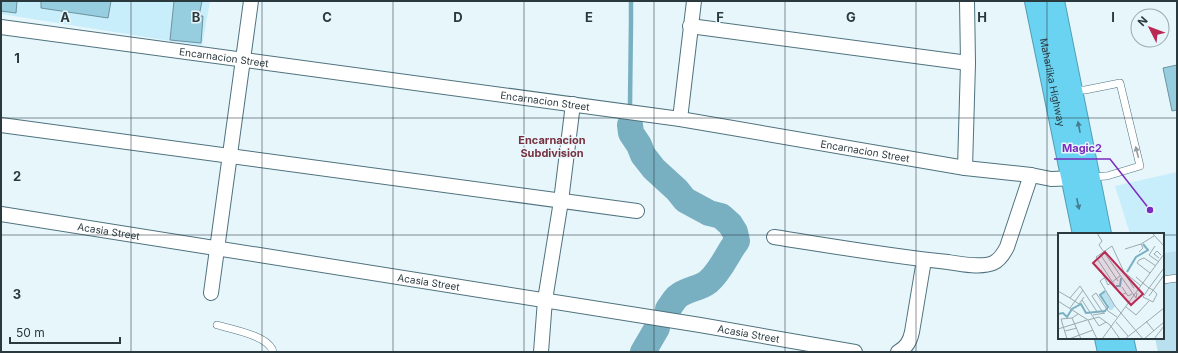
<svg xmlns="http://www.w3.org/2000/svg" width="1178" height="353" font-family="Inter,sans-serif">
<style>
.built{fill:#c8eefb}
.pitch{fill:#b9e0ee}
.lines{fill:none;stroke-linecap:round;stroke-linejoin:round}
.stream{stroke:#78b0c2;stroke-width:4.5}
.river{stroke:#78b0c2;stroke-width:26}
.building{fill:#96cee0;stroke:#6e929e}
.lane-casing{stroke:#4f727e;stroke-width:8}
.street-casing{stroke:#4f727e;stroke-width:16}
.highway-casing{stroke:#549db3;stroke-width:24}
.lane{stroke:#fff;stroke-width:7}
.street{stroke:#fff;stroke-width:14}
.highway{stroke:#6bd3f2;stroke-width:22}
.oneway{fill:#477e8f}
.oneway2{fill:#949c9e}
.grid{fill:none;stroke:#2a393e;stroke-width:1;stroke-opacity:0.55}
.labels{text-anchor:middle;dominant-baseline:central;stroke-width:3;stroke-linejoin:round;paint-order:stroke}
.street-label{font-size:10px;fill:#2a393e;stroke:#e7f6fb}
.neighbourhood-label{font-size:11px;font-weight:bold;fill:#77313f;stroke:#e7f6fb}
.inset-river{fill:none;stroke:#78b0c2;stroke-width:2}
.inset-road{fill:none;stroke:#9baaaf;stroke-width:1}
.view{fill:#b92951;fill-opacity:0.15;stroke:#b92951;stroke-width:2}
.inset-edge{fill:none;stroke:#2a393e;stroke-width:2}
.grid-label{font-size:13px;text-anchor:middle;font-weight:bold;fill:#2a393e;stroke:#e7f6fb;stroke-width:3;stroke-linejoin:round;paint-order:stroke}
.leader{fill:none;stroke:#7b2cbf;stroke-width:1.5}
.callout-dot{fill:#7b2cbf;stroke:#e7f6fb;stroke-width:1.5}
.callout-label{font-size:11px;text-anchor:middle;font-weight:bold;fill:#7b2cbf;stroke:#e7f6fb;stroke-width:3;stroke-linejoin:round;paint-order:stroke}
</style>
<rect width="100%" height="100%" fill="#e7f6fb"/>
<g class="built">
<polygon points="1,1 210,1 202,46 1,14"/>
<polygon points="1177,172 1177,251 1163,253 1163,234 1130,234 1115,186"/>
</g>
<polygon class="pitch" points="1177,251 1177,352 1158,352 1155,338 1163,338 1163,253"/>
<g class="lines">
<polyline class="stream" points="630,104 631,21 631,1"/>
<g class="river">
<path d="M630 125 631 133 639 145 643 155 654 169 677 190 685 200 709 213 721 216 730 224 735 232 737 241C727 254 721 271 708 282 699 289 686 289 677 297 674 300 671 305 668 309"/>
<polyline points="643,352 657,328"/>
</g>
</g>
<g class="building">
<polygon points="1,1 17,1 16,13 1,11"/>
<polygon points="41,1 111,1 108,18 41,8"/>
<polygon points="174,1 202,1 199,16 203,16 201,43 170,40"/>
<polygon points="1177,65 1177,110 1172,111 1163,68"/>
</g>
<g class="lines">
<g class="lane-casing">
<g id="lane">
<polyline points="1073,90 1085,90 1120,83 1140,166 1107,176 1091,177"/>
<polyline points="1163,280 1177,278"/>
<path d="M217 325C231 329 270 336 273 352"/>
</g>
</g>
<g class="street-casing">
<g id="street">
<polyline points="690,26 968,63"/>
<path id="s1" d="M1 27 680 119 965 168 1031 175 1051 179 1079 178"/>
<polyline points="680,119 694,1"/>
<polyline points="1,125 637,211"/>
<polyline points="965,168 968,63 967,1"/>
<path id="s2" d="M1 214 700 325 855 352"/>
<path d="M774 237C832 246 889 256 948 262 960 264 982 268 993 263 1000 260 1004 253 1007 247L1031 175"/>
<polyline points="211,293 251,1"/>
<polyline points="541,352 545,300 561,201 573,104"/>
<path d="M898 352C907 347 910 341 912 332L924 260"/>
</g>
</g>
<g class="highway-casing">
<g id="highway">
<path id="s3" d="M1036 1 1084 234"/>
<polyline points="1053,1 1100,234"/>
<polyline points="1106,338 1109,352"/>
<polyline points="1122,338 1125,352"/>
</g>
</g>
<use href="#lane" class="lane"/>
<use href="#street" class="street"/>
<use href="#highway" class="highway"/>
</g>
<defs><path id="oneway-solid" d="M-6-.8H1V-3.2L6.5 0L1 3.2V.8H-6Z"/></defs>
<g class="oneway">
<use href="#oneway-solid" transform="translate(1079 127) rotate(-101)"/>
<use href="#oneway-solid" transform="translate(1078 204) rotate(78)"/>
</g>
<use class="oneway2" href="#oneway-solid" transform="translate(1137 152) rotate(-104)"/>
<path class="grid" d="M131 1V352M262 1V352M393 1V352M524 1V352M654 1V352M785 1V352M916 1V352M1047 1V352M1 118H1177M1 235H1059M1163 235H1177"/>
<g class="labels">
<g class="street-label">
<text stroke="none"><textPath href="#s1" startOffset="225">Encarnacion Street</textPath></text>
<text stroke="none"><textPath href="#s3" startOffset="83">Maharlika Highway</textPath></text>
<text stroke="none"><textPath href="#s1" startOffset="549">Encarnacion Street</textPath></text>
<text stroke="none"><textPath href="#s1" startOffset="873">Encarnacion Street</textPath></text>
<text stroke="none"><textPath href="#s2" startOffset="109">Acasia Street</textPath></text>
<text stroke="none"><textPath href="#s2" startOffset="433">Acasia Street</textPath></text>
<text stroke="none"><textPath href="#s2" startOffset="757">Acasia Street</textPath></text>
</g>
<g class="neighbourhood-label">
<text x="552" y="140">Encarnacion<tspan x="552" dy="13">Subdivision</tspan></text>
</g>
</g>
<g transform="translate(1058 233)">
<rect width="106" height="106" fill="#e7f6fb"/>
<path d="M48 58 57 73 54 77H51L50 71 43 62Z" fill="#b9e0ee"/>
<path class="inset-river" d="M69 39 78 24 90 17 85 11M58 53H62L63 45M0 81 5 80 9 84 14 76 23 71 28 80 47 78 50 74 42 62 47 58"/>
<path class="inset-road" d="M39 0 44 8 41 12 78 65 79 60M94 0 106 13M97 13 91 22 101 29M67 16 83 11M81 19 85 15 83 11 96 3M42 21 60 48M101 25 96 21 99 18 103 22M43 37 50 52 62 43M92 40 79 30 81 27 86 25 98 33M69 44 76 55M78 44 86 51 91 55 95 57 99 61 95 69 85 64 91 55 106 35M46 45 42 48 57 73 85 106M64 54 70 63 74 61M0 58 12 65M68 60 63 62 38 24 54 13 66 39 83 53M91 63 106 42M26 64 21 71 12 65 22 53 40 80M24 67 41 93 48 89M0 68 30 87 39 106M68 74 78 82 91 68M12 75 25 57M20 81 14 85 23 106M46 81 34 63 38 60 50 78 59 84M35 82 47 80M30 87 41 84 52 92 62 106M88 88 96 98M58 89 70 103M0 96 29 87M7 98 19 95M9 106 3 86 14 85M11 106 35 97M44 106 106 21M67 106 106 75M86 106 106 89M96 106 106 93"/>
<path class="view" d="M47 19 85 61 73 72 35 30Z"/>
<rect width="106" height="106" class="inset-edge"/>
</g>
<g class="grid-label">
<text x="65" y="22">A</text>
<text x="196" y="22">B</text>
<text x="327" y="22">C</text>
<text x="458" y="22">D</text>
<text x="589" y="22">E</text>
<text x="720" y="22">F</text>
<text x="851" y="22">G</text>
<text x="982" y="22">H</text>
<text x="1113" y="22">I</text>
<text x="17" y="63">1</text>
<text x="17" y="181">2</text>
<text x="17" y="299">3</text>
</g>
<path class="leader" d="M1150 210L1110 159H1054"/>
<circle class="callout-dot" cx="1150" cy="210" r="4"/>
<g class="callout-label">
<text x="1082" y="152">Magic2</text>
</g>
<rect width="1178" height="353" fill="none" stroke="#2a393e" stroke-width="4"/>
<g transform="translate(1150 28) rotate(312)"><circle r="19" fill="#e7f6fb" stroke="#9baaaf"/>
<path d="M0-3L7 15L0 10L-7 15Z" fill="#b92951"/>
<text y="-6" font-size="11" font-weight="bold" text-anchor="middle" fill="#2a393e">N</text>
</g>
<path d="M10 337v6h110v-6" fill="none" stroke="#2a393e" stroke-width="2"/>
<text x="16" y="337" font-size="12" fill="#2a393e" stroke="#e7f6fb" stroke-width="3" paint-order="stroke">50 m</text>
</svg>
